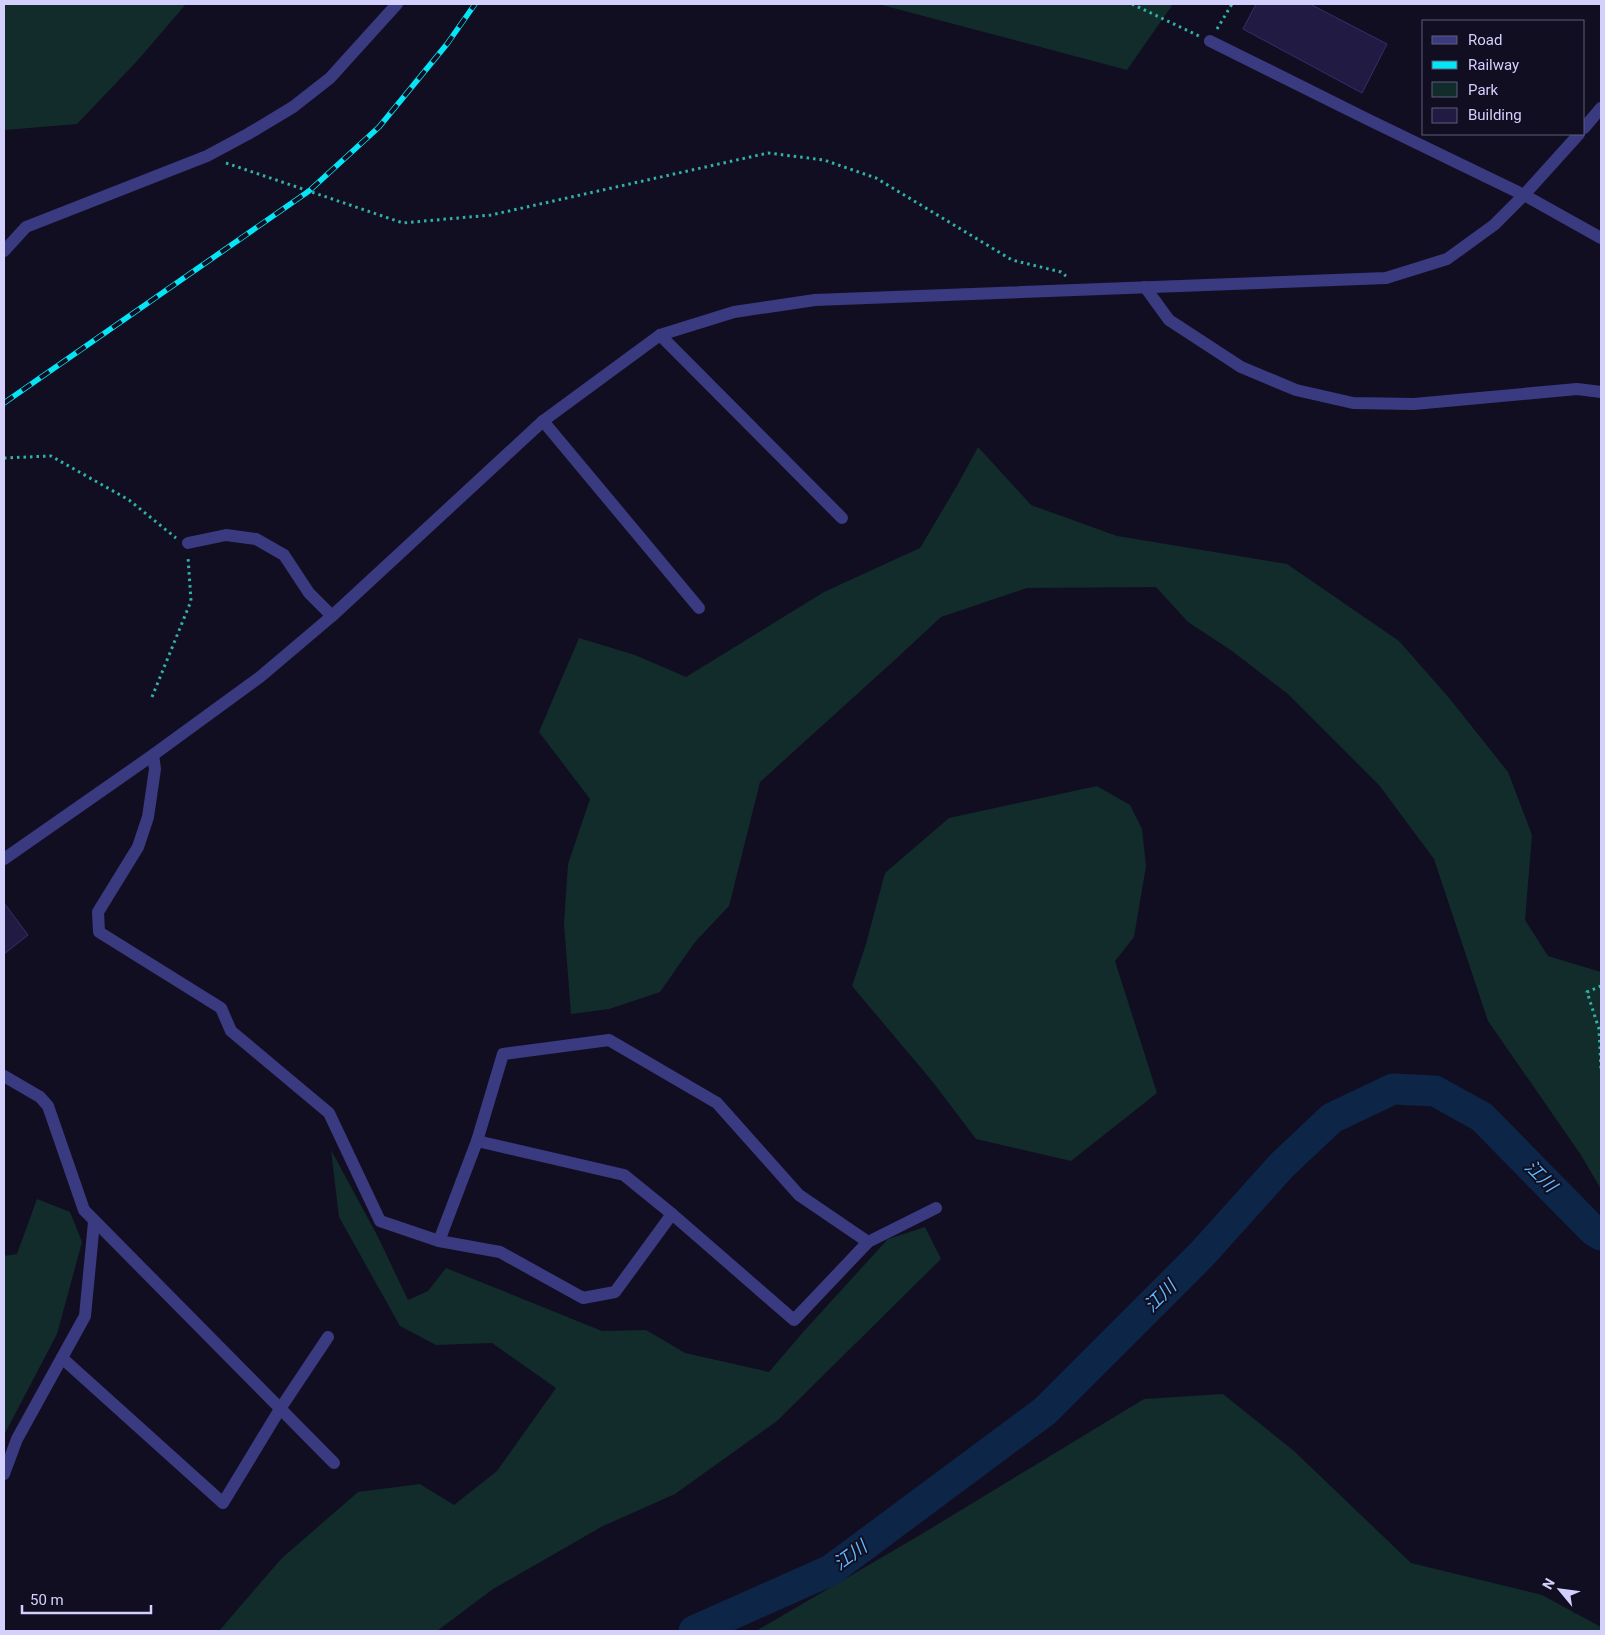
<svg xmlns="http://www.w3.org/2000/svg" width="1605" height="1635" font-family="Roboto,'Noto Sans JP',sans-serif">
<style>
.green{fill:#112c2a}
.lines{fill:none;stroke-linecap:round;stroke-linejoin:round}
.river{stroke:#0d2547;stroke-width:31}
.building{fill:#211a43;stroke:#382d6e}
.path{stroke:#30b2a6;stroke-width:3;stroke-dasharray:2.5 4;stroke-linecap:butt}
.minor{stroke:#3a3a80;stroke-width:12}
.rail-casing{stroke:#05e5f5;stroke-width:5.5}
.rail{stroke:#110e22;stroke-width:4;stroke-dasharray:11;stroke-linecap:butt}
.labels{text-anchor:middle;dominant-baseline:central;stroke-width:4;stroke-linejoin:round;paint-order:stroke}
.water-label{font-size:18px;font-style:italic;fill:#60b9fc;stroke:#110e22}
</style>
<rect width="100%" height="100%" fill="#110e22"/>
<g class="green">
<polygon points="4,4 186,4 137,61 77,124 5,130 4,133"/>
<polygon points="878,4 1173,4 1127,70"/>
<polygon points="978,447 1031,505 1117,536 1287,564 1399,641 1450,699 1508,772 1532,835 1525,920 1548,956 1601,972 1601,1189 1581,1155 1488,1021 1434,859 1379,785 1288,694 1232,651 1188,622 1156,587 1027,588 941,617 898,657 760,782 729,906 695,942 660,992 609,1009 571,1014 564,924 568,864 590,799 539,732 579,638 635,655 686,677 824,592 920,548 958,484"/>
<polygon points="1097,786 1130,805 1142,829 1146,866 1134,937 1115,961 1157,1093 1071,1161 976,1139 932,1081 852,986 866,944 885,873 949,818"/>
<polygon points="331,1150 378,1237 408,1300 428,1291 446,1268 602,1331 646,1330 685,1353 769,1372 805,1330 888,1239 925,1227 941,1259 777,1421 675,1494 603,1526 493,1589 437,1631 219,1631 281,1559 358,1492 420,1484 454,1505 497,1471 556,1388 492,1343 436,1345 400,1326 339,1217"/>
<polygon points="37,1199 70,1212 82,1242 57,1334 4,1435 4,1256 17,1254"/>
<polygon points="1223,1394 1294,1451 1411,1563 1542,1595 1601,1627 1601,1631 756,1631 920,1535 1144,1399"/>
</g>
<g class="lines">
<polyline class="river" points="694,1631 831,1570 1045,1411 1202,1254 1282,1165 1332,1118 1393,1089 1435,1091 1482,1117 1593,1230 1601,1235"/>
</g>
<g class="building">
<polygon points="1256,4 1310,4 1387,44 1362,93 1243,29"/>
<polygon points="4,903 28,935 4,954"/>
</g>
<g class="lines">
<g class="path">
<polyline points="1132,4 1199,36"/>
<polyline points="1217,29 1232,4"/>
<polyline points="226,163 403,223 491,215 768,153 824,160 876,178 1012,260 1061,272 1066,276"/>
<polyline points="4,458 51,456 129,500 176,538"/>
<polyline points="152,697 191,601 188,557"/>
<polyline points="1601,986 1587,992 1599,1029 1601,1070"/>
</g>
<g class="minor">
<polyline points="1210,41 1367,119 1524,195 1601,238"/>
<polyline points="1584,128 1601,108"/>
<polyline points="4,251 26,227 207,156 248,134 293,107 330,78 397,4"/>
<polyline points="1145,287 1169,320 1241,367 1296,390 1353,403 1414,404 1577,389 1601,392"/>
<polyline points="660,335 842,518"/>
<polyline points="543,421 699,608"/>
<polyline points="188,543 226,535 256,539 284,555 309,593 332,616"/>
<polyline points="153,755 155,769 148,817 138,847 98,912 99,932 221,1008 231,1031 329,1113 380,1221 439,1241 500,1252 583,1298 615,1292 672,1214"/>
<polyline points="4,859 153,755 260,677 332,616 543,421 660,335 734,312 815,300 1386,278 1447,259 1494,225 1524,195 1579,134"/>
<polyline points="4,1076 40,1097 48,1106 84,1210 334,1463"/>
<polyline points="477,1141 624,1175 672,1214 794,1320 868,1242 936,1208"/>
<polyline points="439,1241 477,1141 503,1054 609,1040 717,1103 799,1195 868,1242"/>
<polyline points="62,1358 223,1503 280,1409 328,1337"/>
<polyline points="4,1474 17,1439 85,1316 94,1222"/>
</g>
<g class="rail-casing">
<polyline id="rail" points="4,403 309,191 379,127 447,44 475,4"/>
</g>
<use href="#rail" class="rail"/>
</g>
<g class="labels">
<g class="water-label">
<text transform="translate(1541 1176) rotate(45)">江川</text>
<text transform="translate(1160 1296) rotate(-45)">江川</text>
<text transform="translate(850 1555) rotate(-36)">江川</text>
</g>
</g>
<rect width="1605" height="1635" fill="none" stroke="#d4d0fe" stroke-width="10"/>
<rect x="1422" y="20" width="162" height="115" fill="#110e22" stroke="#5f5c7a"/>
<rect x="1432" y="36" width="25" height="8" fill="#3a3a80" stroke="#5f5c7a"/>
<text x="1468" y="45" font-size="15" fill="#d4d0fe">Road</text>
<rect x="1432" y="61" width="25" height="8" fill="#05e5f5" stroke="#5f5c7a"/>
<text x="1468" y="70" font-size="15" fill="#d4d0fe">Railway</text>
<rect x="1432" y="82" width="25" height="15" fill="#112c2a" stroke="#5f5c7a"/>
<text x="1468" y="95" font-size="15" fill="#d4d0fe">Park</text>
<rect x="1432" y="108" width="25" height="15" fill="#211a43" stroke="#5f5c7a"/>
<text x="1468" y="120" font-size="15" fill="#d4d0fe">Building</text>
<g transform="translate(1560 1590) rotate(299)" stroke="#110e22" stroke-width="4" paint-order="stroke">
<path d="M0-4L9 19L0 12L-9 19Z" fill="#d4d0fe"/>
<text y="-8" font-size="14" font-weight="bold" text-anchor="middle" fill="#d4d0fe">N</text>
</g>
<path d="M22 1605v8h129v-8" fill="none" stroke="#d4d0fe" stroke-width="2.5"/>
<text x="30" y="1605" font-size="15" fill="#d4d0fe" stroke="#110e22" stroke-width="4" paint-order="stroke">50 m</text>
</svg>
